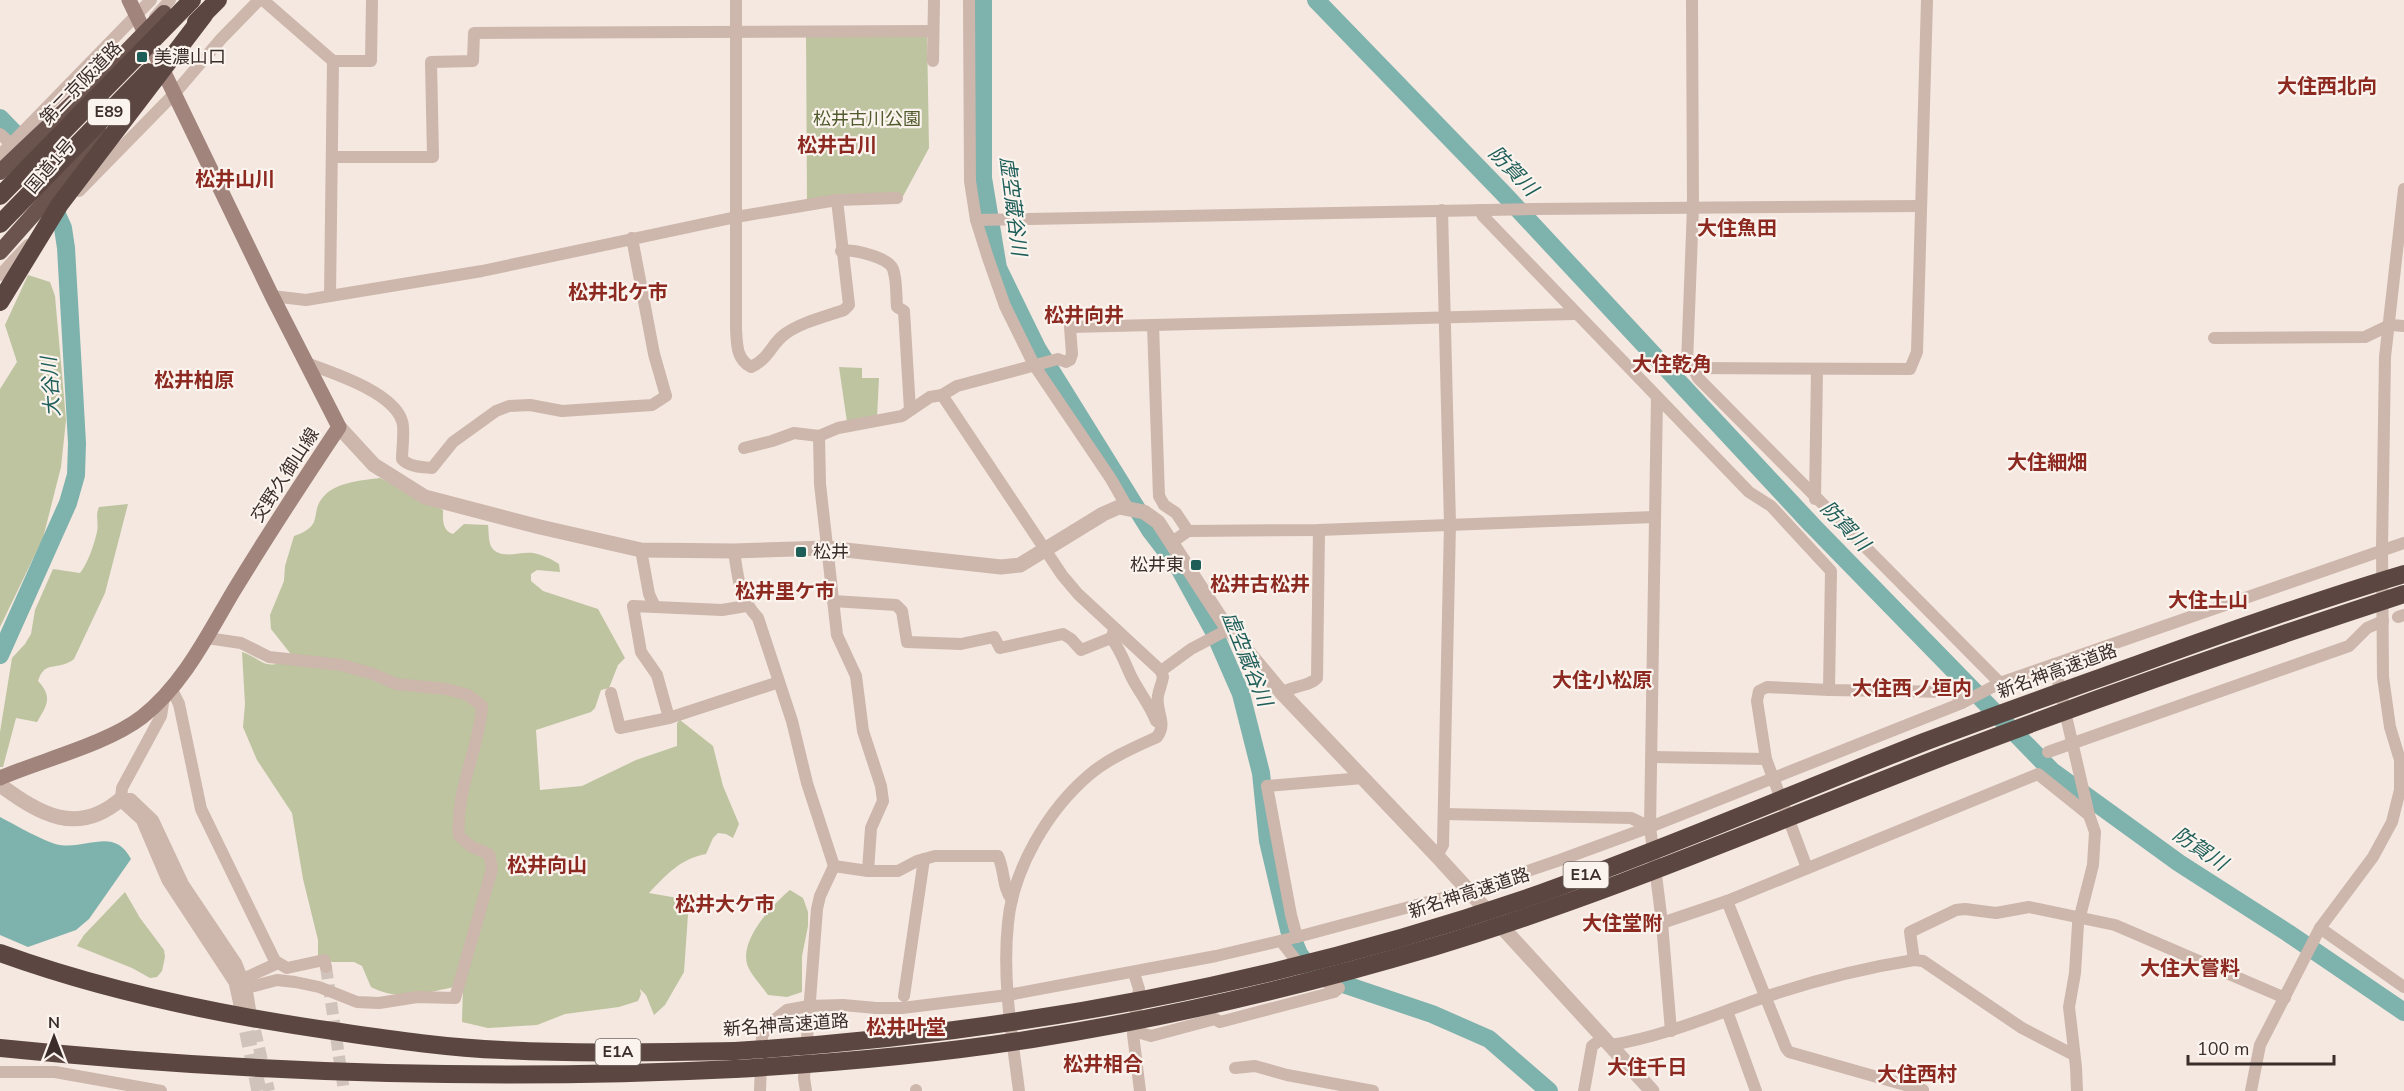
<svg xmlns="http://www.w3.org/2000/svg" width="2404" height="1091" font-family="'Nunito Sans','Noto Sans JP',sans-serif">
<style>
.green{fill:#bdc49f}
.water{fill:#7eb2ad}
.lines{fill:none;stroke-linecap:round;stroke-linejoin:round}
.river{stroke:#7eb2ad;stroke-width:18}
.minor-tunnel{stroke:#cfc3bc;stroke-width:12;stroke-dasharray:12 6;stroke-linecap:butt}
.tertiary-tunnel{stroke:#cfc3bc;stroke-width:15;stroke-dasharray:15 8;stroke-linecap:butt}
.minor{stroke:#cdb6ab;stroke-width:12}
.tertiary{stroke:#cdb6ab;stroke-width:15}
.secondary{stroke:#a1847c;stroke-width:15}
.trunk{stroke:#6c544e;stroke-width:16}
.motorway{stroke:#5c4641;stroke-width:18}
.minor-bridge{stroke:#cdb6ab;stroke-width:12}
.trunk-bridge{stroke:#6c544e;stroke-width:16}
.motorway-bridge{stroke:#5c4641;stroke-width:18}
.poi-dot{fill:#1e5e59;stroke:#fbf3ed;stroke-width:2}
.labels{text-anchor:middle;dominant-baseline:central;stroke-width:4.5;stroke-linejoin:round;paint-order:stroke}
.shield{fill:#fbf3ed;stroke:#756864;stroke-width:1.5}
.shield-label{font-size:16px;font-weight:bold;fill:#3b2d2a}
.poi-label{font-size:18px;fill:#3b2d2a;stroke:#fbf3ed;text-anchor:start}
.street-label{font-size:18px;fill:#3b2d2a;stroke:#fbf3ed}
.park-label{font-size:18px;fill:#505a2d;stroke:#fbf3ed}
.neighbourhood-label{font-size:20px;font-weight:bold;fill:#8c2a21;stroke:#fbf3ed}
.water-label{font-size:20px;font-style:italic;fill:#1e5e59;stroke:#fbf3ed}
</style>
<rect width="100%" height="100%" fill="#f4e8e0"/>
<g class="green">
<polygon points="806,34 927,34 929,148 901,200 807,203"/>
<polygon points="28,275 50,282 55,296 66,420 61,467 43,538 0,627 0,389 17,362 5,325"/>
<polygon points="839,367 862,368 862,378 879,378 877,418 847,422"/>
<path d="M380 478 443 510C443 521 442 530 453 534L464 524 488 525C489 532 488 542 492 548 501 560 521 551 533 553 542 555 552 559 559 564L560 572 537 570 531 574V581L543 591 598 609 625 658 618 665 609 688 601 690 595 708 591 712 536 730 540 790 582 786 636 760 677 746V723L680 720 713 746 723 786 739 824 733 838 726 834 718 833 713 838 706 854C681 858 665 876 649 893L689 900 684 972 665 1005 654 1015 646 995 640 989 641 994 638 1001 619 1007 565 1014 537 1025 488 1028 462 1022 463 985C432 991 401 1003 371 987L362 966 354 962H331L318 955V940L303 879 292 813 257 760 243 727 245 704 242 652C263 659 263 671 288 660L290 653 271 629 270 615 284 581 285 566 294 536C327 525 307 512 326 494 339 482 363 480 380 478Z"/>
<path d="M128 504 105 593 74 659C57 672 45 659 38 681 53 697 47 705 37 722L16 718 3 767H0V732L12 658 25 644 31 634 35 610 53 569 80 573C88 563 94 545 97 532 99 523 95 516 99 507Z"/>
<path d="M790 890 803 898 808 912V926L802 956V992L787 997 768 995C762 986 750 974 747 964 740 939 773 904 790 890Z"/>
<polygon points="125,892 140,918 164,950 165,957 162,971 157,977 150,978 132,968 77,946 84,935"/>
</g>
<path class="water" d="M0 817C14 824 46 843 60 845 89 849 114 827 131 859L89 919 76 930 28 947 0 935Z"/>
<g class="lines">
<g class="river">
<polyline points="983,0 983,178 998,268 1037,348 1150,530 1179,568 1213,630 1241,694 1261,773 1268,841 1289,930 1299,954 1310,968 1337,982 1432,1014 1489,1039 1549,1091"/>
<polyline points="1316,0 1503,193 1812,525 2052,771 2179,863 2288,933 2404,1012"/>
<polyline points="0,118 23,142 28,152"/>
<polyline points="0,655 68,503 76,475 77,443 66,248 63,228 50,199"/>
</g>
<g class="minor-tunnel">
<polyline points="326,967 344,1091"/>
<polyline points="251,1013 269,1091"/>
</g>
<polyline class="tertiary-tunnel" points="242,1009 259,1091"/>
<g class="minor">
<polyline points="263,0 333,61 371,61 372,0"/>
<path d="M736 0V329C737 344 736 359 751 367 770 358 771 344 785 334 802 322 824 317 844 310L849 305 837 200"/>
<polyline points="969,0 970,181 976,220 988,258 1005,306 1034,365 1111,479 1127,507"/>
<polyline points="933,61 934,0"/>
<polyline points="0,134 11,144"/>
<polyline points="0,155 151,0"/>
<polyline points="332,157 433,157 431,62 473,61 474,33 933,31"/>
<polyline points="79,191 175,93 221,39 259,0"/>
<polyline points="1480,210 1483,216 1749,492 1771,506 1831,571 1829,690 1955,692 1962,703"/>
<polyline points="976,220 1534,209 1921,206"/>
<path d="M841 251C853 249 888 257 893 269 897 280 896 295 897 307L904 311 910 410"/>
<polyline points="0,275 28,245"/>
<polyline points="272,296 306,300 330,296 482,271 736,217 837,200 897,198"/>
<polyline points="330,296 333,61"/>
<polyline points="1153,325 1575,314"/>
<polyline points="2214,338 2365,337 2390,325 2404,326"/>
<path d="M306 363C333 373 393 392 402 421 405 428 402 449 402 459 409 467 422 467 432 468L453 442 496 411 509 406 530 405 562 411 652 405 666 396 654 354 632 238"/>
<polyline points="1688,364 1693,368 1698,378 2000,683"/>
<polyline points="1682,366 1687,363 1693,207 1692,0"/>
<polyline points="1693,368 1910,369 1917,352 1927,0"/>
<polyline points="942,395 1062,575 1078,594 1161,671 1191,649 1229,629"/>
<polyline points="1657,397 1650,827 1662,923 1671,1031"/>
<polyline points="819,436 820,484 837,635 856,676 863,731 881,786 883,801 871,828 868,871"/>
<polyline points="744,448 772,441 794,433 819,436 838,428 902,416 930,397 942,395 957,386 1058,359 1066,362 1070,360 1072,354 1070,327 1153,325 1159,496 1164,505 1176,513 1188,531"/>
<polyline points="1815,499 1817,370"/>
<polyline points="1171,543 1188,531 1319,530 1654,517"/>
<polyline points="641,550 649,594 655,607"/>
<path d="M734 551C738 578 739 598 758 618L792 721 807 783 834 866"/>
<polyline points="833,601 896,605 902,611 907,642 961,644 994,637 1000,648 1063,634 1071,639 1081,650 1111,638 1115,629"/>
<polyline points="2398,617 2404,615"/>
<path d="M207 638 241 643 269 657 342 665 373 674 396 684 446 689 468 695 482 706C479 750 455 791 459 836L472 847 489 854 492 869 455 998 417 997 379 1003 357 1002 319 987 295 982 277 980 246 988"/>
<path d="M1111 638C1121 650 1125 664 1132 678 1139 692 1150 705 1156 721"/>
<polyline points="2054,664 2089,815 2095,832 2093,865 2078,924 2075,973 2069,1007 2076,1067 2077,1091"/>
<polyline points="171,688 179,704 201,809 275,961 287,968 324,960 326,967"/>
<polyline points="611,693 620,728 669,718 779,682"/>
<path d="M1282 693C1293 685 1309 687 1317 678L1319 530"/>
<polyline points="164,697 161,716 122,788 121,799 131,799 153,820 183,884 236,963 247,991 250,1010"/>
<polyline points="669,718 657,675 641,652 633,606 722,610 746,606"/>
<polyline points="2048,752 2349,646 2367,628 2383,621"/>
<polyline points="1652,757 1766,759 1757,701 1759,691 1767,687 1829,690"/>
<polyline points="1766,759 1807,868"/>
<polyline points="1444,814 1631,818 1650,827"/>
<polyline points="1437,856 1443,845 1450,524 1442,210"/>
<path d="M834 866 868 871H898L917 861 935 856H998C1005 871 1002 887 1012 900"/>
<polyline points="1662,923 1727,901"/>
<polyline points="2320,928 2404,987"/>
<polyline points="1297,937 1291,915 1267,786 1363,778"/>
<polyline points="1281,941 1302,968"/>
<polyline points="1914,960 1910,932 1956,910 1965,909 1996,913 2029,907 2115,925 2285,998"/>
<polyline points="1134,973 1139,989 1133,1034 1140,1091"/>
<polyline points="243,979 278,963"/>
<polyline points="904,996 924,859"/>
<polyline points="1727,1011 1756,1091"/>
<polyline points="1134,1031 1151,1036 1215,1019 1220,1022 1334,992 1339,988 1319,979"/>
<path d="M1611 1045C1666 1036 1715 1014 1768 996 1816 980 1863 968 1914 960L1923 961 2022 1028 2074 1055"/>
<polyline points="1235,1068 1255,1066 1287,1075 1373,1091"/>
<polyline points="0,1072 55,1072 161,1091"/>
<polyline points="1923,1090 1789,1052 1786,1048 1727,901 2038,774 2089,815"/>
<polyline points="760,1091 762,1036 769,1024 787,1010 809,1006 843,1005 876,1008 902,1008 1008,995 1216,956 1297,937 1469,891 1560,860 1650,827 1962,703 2000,683 2404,543"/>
<polyline points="806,1091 804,1078 817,909 820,896 834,866"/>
<polyline points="916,1091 916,1090"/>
<path d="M1019 1091C1012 1036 1002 979 1008 923 1013 869 1048 810 1089 775 1109 758 1133 748 1157 737 1168 723 1155 711 1158 696 1159 689 1162 684 1163 677L1161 671"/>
<polyline points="1584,1091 1592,1046 1604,1037"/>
<polyline points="2251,1091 2260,1045 2320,928 2373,857 2392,822 2400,790 2400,760 2390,727 2383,677 2382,549 2385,357 2404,189"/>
</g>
<g class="tertiary">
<polyline points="339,427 374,465 425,497 540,527 641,550 734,551 827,548 1001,567 1020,565 1103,514 1119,507 1144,512 1158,522 1223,622 1282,693 1437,856 1652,1091"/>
<path d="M0 785C40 814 77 837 121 799L143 819 169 880 236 982 242 1009"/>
</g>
<path class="secondary" d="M0 778C42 760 107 744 142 717 183 685 207 636 233 592 267 536 303 481 339 427L272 296 129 0"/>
<g class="trunk">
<polyline points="0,172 123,55"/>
<polyline points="0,252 103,136"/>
</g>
<g class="motorway">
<path d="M0 953C110 993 225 1016 340 1032 394 1040 449 1048 503 1050 580 1054 658 1052 735 1051"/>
<path d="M0 1048C244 1073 491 1081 735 1069"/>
</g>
<polyline class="minor-bridge" points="155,17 170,0"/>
<polyline class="trunk-bridge" points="123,55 164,13"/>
<g class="motorway-bridge">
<polyline points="196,22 218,0"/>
<polyline points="0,196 192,0"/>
<polyline points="0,224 148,72"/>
<polyline points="0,302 60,204 204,15"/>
<path d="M735 1051C1006 1034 1275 985 1533 896 1665 849 1794 793 1924 742 1998 714 2072 688 2147 661 2232 630 2317 600 2404 574"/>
<path d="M735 1069C834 1063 933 1055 1032 1039 1167 1018 1302 986 1433 947 1609 894 1778 820 1950 754 2100 697 2251 644 2404 594"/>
</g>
</g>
<g class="poi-dot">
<rect x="136" y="51" width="12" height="12" rx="3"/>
<rect x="795" y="546" width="12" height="12" rx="3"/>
<rect x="1190" y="559" width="12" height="12" rx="3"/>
</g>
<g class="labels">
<g class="shield">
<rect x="88" y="99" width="42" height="26" rx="4.5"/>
<rect x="1563.5" y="862" width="45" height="26" rx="4.5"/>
<rect x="595.5" y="1039" width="45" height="26" rx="4.5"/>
</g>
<g class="shield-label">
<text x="109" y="112">E89</text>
<text x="1586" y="875">E1A</text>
<text x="618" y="1052">E1A</text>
</g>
<g class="poi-label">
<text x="154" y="57">美濃山口</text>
<text x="813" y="552">松井</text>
<text x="1184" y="565" text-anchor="end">松井東</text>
</g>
<g class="street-label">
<text transform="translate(81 83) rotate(-46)">第二京阪道路</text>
<text transform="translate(50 166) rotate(-49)">国道1号</text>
<text transform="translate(285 475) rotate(-57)">交野久御山線</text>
<text transform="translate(2057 671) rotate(-20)">新名神高速道路</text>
<text transform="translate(1469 893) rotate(-18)">新名神高速道路</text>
<text transform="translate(786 1025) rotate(-4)">新名神高速道路</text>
</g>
<g class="park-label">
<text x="867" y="119">松井古川公園</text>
</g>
<g class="neighbourhood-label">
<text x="2327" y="86">大住西北向</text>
<text x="837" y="145">松井古川</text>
<text x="235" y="179">松井山川</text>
<text x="1737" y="228">大住魚田</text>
<text x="618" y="292">松井北ケ市</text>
<text x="1084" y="315">松井向井</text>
<text x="1672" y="364">大住乾角</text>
<text x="194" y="380">松井柏原</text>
<text x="2047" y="462">大住細畑</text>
<text x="1260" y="584">松井古松井</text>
<text x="785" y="591">松井里ケ市</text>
<text x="2208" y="600">大住土山</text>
<text x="1602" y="680">大住小松原</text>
<text x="1912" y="688">大住西ノ垣内</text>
<text x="547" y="865">松井向山</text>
<text x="725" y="904">松井大ケ市</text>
<text x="1622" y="923">大住堂附</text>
<text x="2190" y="968">大住大嘗料</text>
<text x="906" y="1027">松井叶堂</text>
<text x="1103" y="1064">松井相合</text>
<text x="1647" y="1067">大住千日</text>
<text x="1917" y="1074">大住西村</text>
</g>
<g class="water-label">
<text transform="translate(1513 171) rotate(46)">防賀川</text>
<text transform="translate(1013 206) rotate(83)">虚空蔵谷川</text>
<text transform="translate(51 387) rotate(-94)">大谷川</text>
<text transform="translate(1845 526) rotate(46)">防賀川</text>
<text transform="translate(1247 659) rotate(68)">虚空蔵谷川</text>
<text transform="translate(2200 849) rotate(34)">防賀川</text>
</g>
</g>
<g transform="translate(54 1037)" stroke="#fbf3ed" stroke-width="4.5" paint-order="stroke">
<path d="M0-4.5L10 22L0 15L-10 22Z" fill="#3b2d2a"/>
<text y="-9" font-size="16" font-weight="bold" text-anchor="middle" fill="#3b2d2a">N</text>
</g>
<path d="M2188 1055v9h146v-9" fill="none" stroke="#3b2d2a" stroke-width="3"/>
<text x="2197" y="1055" font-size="18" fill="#3b2d2a" stroke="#fbf3ed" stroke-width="4.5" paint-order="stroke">100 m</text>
</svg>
